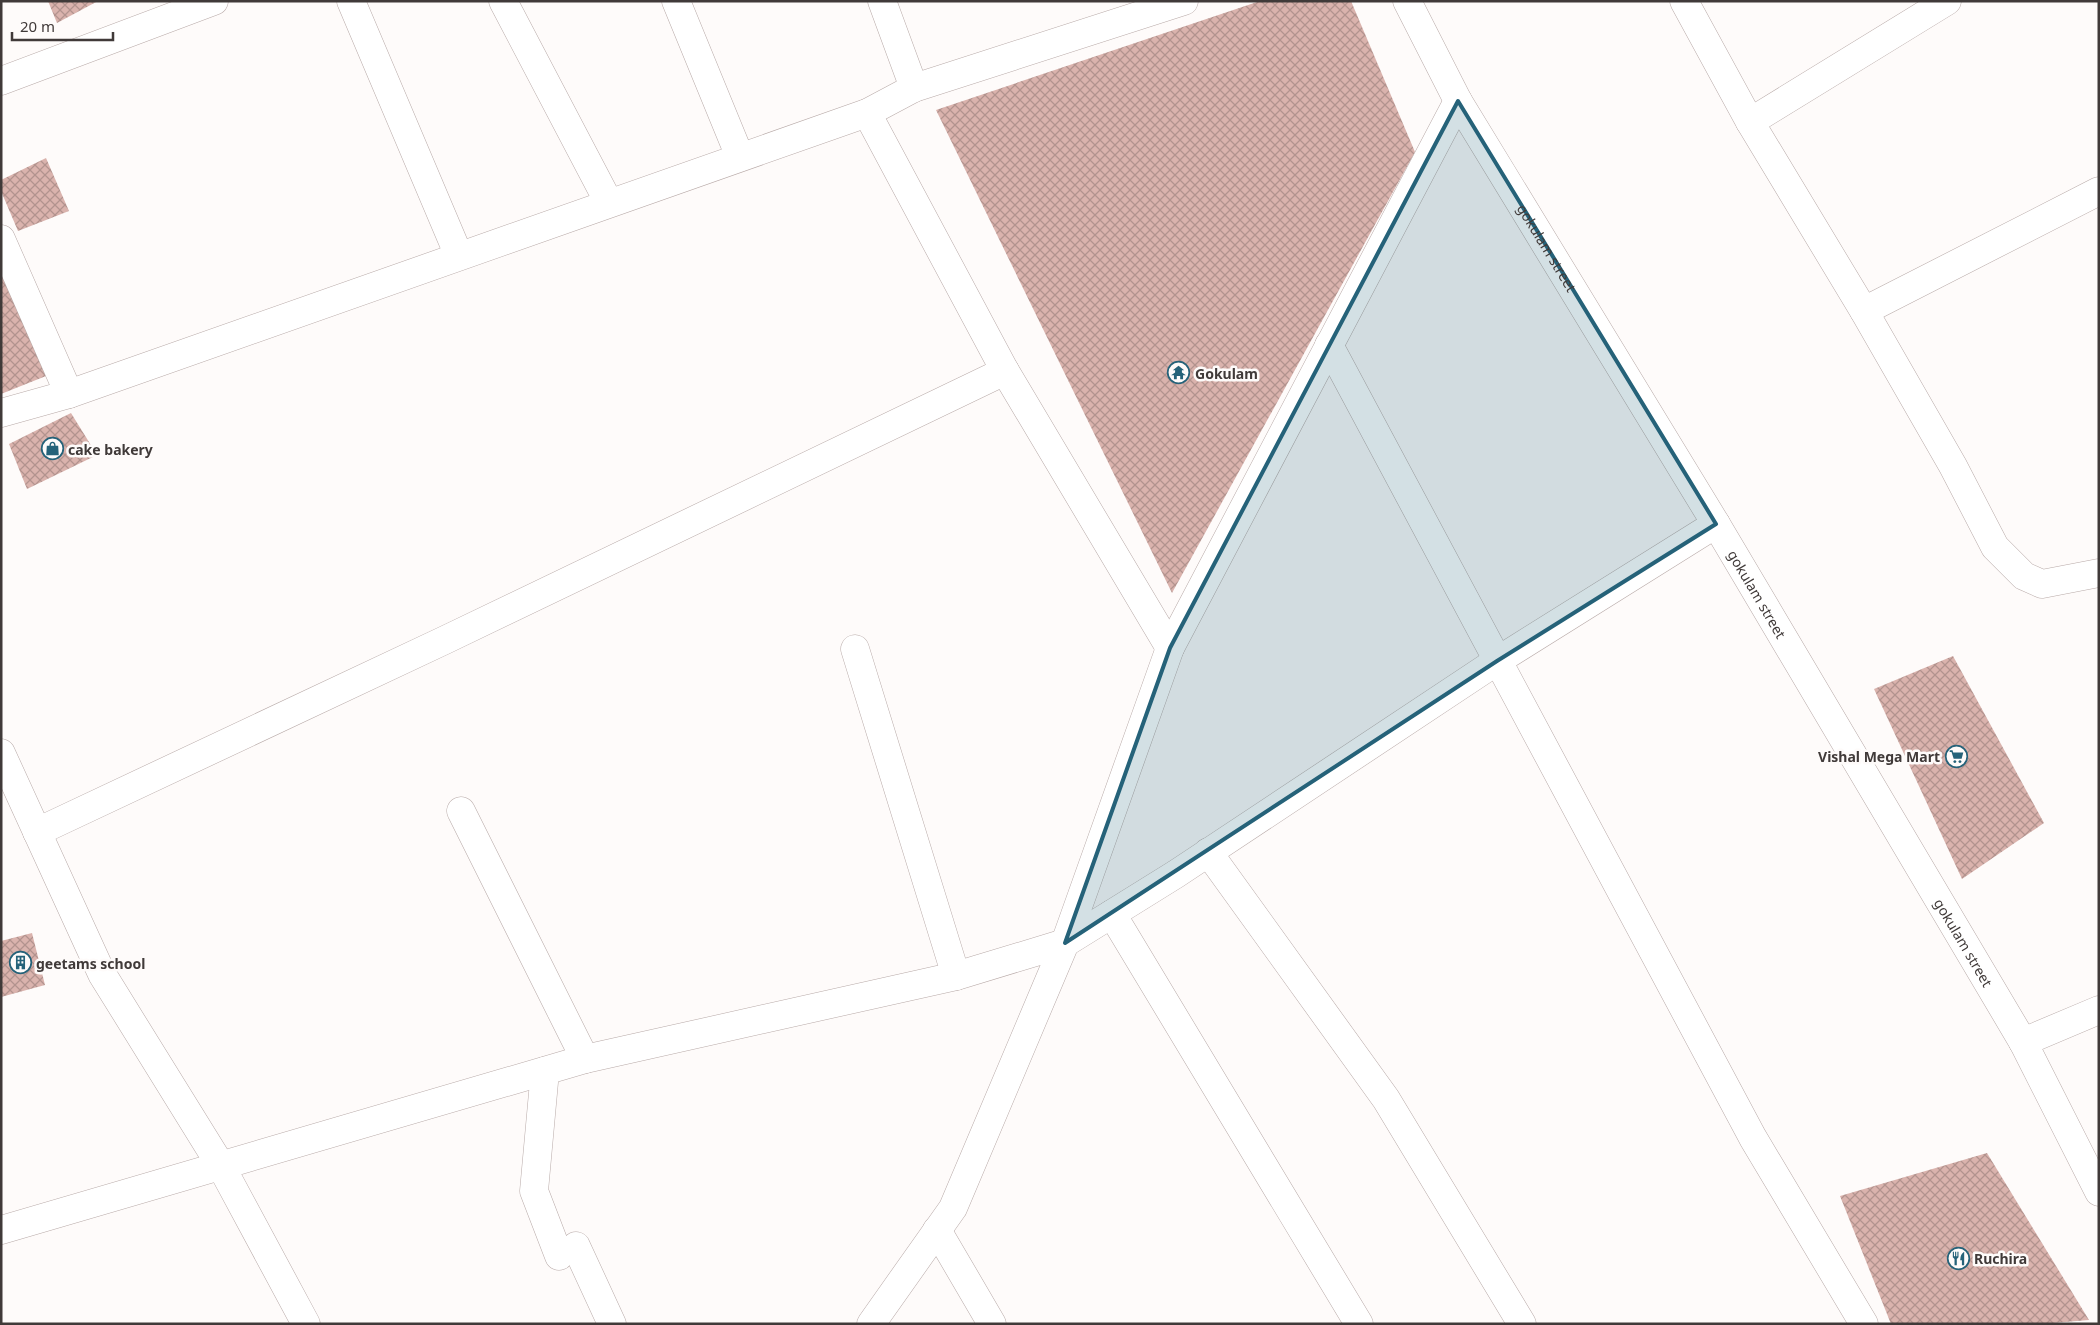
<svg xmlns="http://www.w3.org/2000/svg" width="2100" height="1325" font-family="'Noto Sans',sans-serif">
<defs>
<pattern id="building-cross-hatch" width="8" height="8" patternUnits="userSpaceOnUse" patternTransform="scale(1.25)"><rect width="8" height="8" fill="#dab3ad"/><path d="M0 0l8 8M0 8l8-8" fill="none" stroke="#b2938e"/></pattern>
</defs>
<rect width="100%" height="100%" fill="#fefbfa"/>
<g fill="url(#building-cross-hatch)">
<polygon points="48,1 98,1 57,23"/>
<polygon points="1260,1 1351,1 1415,152 1172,593 936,110"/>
<polygon points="46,158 69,211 18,231 1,191 1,180"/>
<polygon points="1,259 46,376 1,394"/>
<polygon points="71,413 97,455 27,489 9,444"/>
<polygon points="1953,656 2044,823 1962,879 1874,689"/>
<polygon points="32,933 45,985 1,997 1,941"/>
<polygon points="1987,1153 2089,1320 2041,1324 1891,1324 1840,1196"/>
</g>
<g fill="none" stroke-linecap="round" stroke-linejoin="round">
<defs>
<g id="street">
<polyline points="351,1 459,256"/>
<polyline points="503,1 609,203"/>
<polyline points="676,1 740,157"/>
<polyline points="882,1 914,88"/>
<path id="s1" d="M1407,1L1458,101L1716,524L2023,1042L2099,1192"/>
<polyline points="1684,1 1750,122 1864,311 1953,466 1995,547 2024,576 2042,584 2099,573"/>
<polyline points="1,81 214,1"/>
<polyline points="867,113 1005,371"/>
<polyline points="1750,122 1947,1"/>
<polyline points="1,239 69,394"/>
<polyline points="1864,311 2099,191"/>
<polyline points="1329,345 1753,1138 1864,1324"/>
<polyline points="855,649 956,976"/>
<polyline points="461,811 585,1059"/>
<polyline points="37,832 445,640 1005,371 1170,648"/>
<polyline points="1208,852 1386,1099 1522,1324"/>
<polyline points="1112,914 1359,1324"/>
<polyline points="2023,1042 2099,1010"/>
<polyline points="545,1071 534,1191 559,1256"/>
<polyline points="1,1230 585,1059 956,976 1065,943 1176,874 1497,661 1716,524"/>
<polyline points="937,1230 992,1324"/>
<polyline points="576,1246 612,1324"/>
<polyline points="871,1324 953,1208 1065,943 1170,648 1458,101"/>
</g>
<g id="secondary">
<polyline points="1,413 69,394 867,113 914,88 1184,1"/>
<polyline points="1,753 102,974 221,1166 306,1324"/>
</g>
</defs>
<use href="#street" stroke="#b8aaa8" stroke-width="29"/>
<use href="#secondary" stroke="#b8aaa8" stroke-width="29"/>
<use href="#street" stroke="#fff" stroke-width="28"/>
<use href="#secondary" stroke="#fff" stroke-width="28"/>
</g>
<path fill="#256279" fill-opacity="0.2" stroke="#256279" stroke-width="4" stroke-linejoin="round" d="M1458,101L1716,524L1497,661L1065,943L1170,648Z"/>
<defs>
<symbol id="temple-ring" viewBox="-11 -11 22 22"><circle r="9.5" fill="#fefbfa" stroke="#256279" stroke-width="1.5"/><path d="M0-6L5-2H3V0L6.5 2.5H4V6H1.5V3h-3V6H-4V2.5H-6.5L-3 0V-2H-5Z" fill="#256279"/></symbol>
<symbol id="shop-ring" viewBox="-11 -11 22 22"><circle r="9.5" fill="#fefbfa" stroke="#256279" stroke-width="1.5"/><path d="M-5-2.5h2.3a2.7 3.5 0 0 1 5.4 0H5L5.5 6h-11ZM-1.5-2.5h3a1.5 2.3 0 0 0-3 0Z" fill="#256279"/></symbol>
<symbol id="supermarket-ring" viewBox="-11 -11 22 22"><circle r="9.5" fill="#fefbfa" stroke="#256279" stroke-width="1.5"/><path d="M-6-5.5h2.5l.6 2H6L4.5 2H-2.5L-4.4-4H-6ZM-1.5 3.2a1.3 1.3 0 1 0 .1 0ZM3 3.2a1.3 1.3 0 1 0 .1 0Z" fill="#256279"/></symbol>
<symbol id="building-ring" viewBox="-11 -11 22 22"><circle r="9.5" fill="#fefbfa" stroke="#256279" stroke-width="1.5"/><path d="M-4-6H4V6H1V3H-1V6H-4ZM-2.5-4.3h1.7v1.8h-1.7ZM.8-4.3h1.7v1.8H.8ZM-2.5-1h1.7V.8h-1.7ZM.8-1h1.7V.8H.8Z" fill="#256279"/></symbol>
<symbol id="restaurant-ring" viewBox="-11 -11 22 22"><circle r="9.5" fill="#fefbfa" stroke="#256279" stroke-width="1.5"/><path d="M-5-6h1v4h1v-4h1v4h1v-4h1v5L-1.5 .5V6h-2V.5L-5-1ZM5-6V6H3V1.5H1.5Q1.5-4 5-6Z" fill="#256279"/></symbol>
</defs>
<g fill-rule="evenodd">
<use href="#temple-ring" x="1166" y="360" width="25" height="25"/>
<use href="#shop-ring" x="40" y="436" width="25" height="25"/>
<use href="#supermarket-ring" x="1944" y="744" width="25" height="25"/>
<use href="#building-ring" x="8" y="950" width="25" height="25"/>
<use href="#restaurant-ring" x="1946" y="1246" width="25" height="25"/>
</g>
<g text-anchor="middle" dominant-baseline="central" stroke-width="5" stroke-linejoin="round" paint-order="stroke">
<g font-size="14" fill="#403a39" stroke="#fefbfa">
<text stroke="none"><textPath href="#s1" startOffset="284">gokulam street</textPath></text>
<text stroke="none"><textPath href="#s1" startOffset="689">gokulam street</textPath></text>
<text stroke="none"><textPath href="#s1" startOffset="1094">gokulam street</textPath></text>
</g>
<g font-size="14" font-weight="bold" fill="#403a39" stroke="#fefbfa" text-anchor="start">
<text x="1195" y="373">Gokulam</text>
<text x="68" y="449">cake bakery</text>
<text x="1940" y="756" text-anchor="end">Vishal Mega Mart</text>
<text x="36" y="963">geetams school</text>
<text x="1974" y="1258">Ruchira</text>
</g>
</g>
<rect width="2100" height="1325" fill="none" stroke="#403a39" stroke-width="5"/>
<path d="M12 32v8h101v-8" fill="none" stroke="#403a39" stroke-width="2.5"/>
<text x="20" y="32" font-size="15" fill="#403a39" stroke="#fefbfa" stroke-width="4" paint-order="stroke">20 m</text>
</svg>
